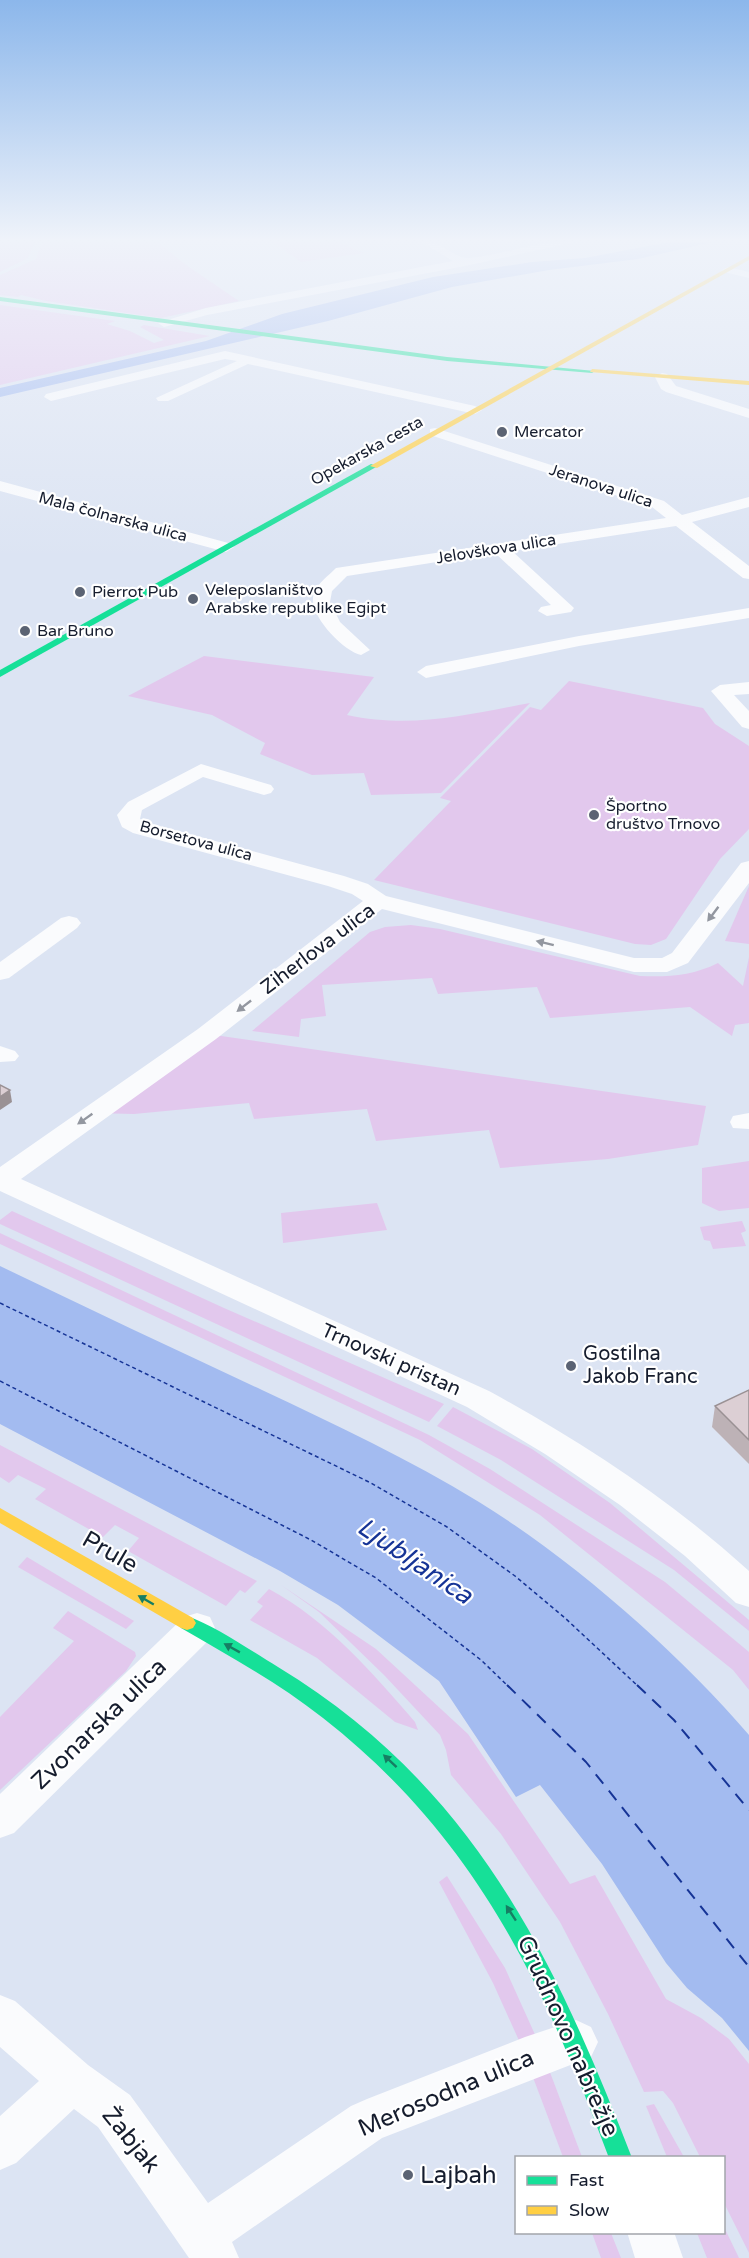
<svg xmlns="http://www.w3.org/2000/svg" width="749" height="2258" font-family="'Varela Round',sans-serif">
<rect width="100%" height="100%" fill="#dce4f3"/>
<g fill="#e2c8ed">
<polygon points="0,242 35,242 28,258 0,272"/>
<polygon points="42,242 158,242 186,265 239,301 161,318 46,301 21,295 18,297 0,295 0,275 36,259"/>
<polygon points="273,242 339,242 364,253 301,262"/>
<polygon points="0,305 115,321 107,324 130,331 154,343 164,340 140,327 144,325 210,336 0,385"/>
<path d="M204,656L374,677L347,715C412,729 466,715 530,703L441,793L371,795L364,773L312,775L260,754L265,743L212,715L128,696Z"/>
<polygon points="569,681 703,708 715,724 749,746 749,829 720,859 666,939 651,945 635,944 374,880 451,801 440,798 530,707 541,710"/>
<polygon points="749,886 749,944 725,941"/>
<path d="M411,925L440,929L640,976C668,977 692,976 718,963L743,986L749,957V1023L735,1025L732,1036L690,1007L550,1018L537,987L438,994L432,978L322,985L326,1016L301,1019L299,1037L252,1031L370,932L385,927Z"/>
<polygon points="207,1034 706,1106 698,1145 608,1159 500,1168 489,1130 376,1141 367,1109 254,1119 249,1103 134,1114 93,1113"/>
<polygon points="749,1161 749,1208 719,1211 702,1203 702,1168"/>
<polygon points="377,1203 387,1230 283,1243 281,1213"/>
<polygon points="12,1211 224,1308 444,1404 429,1422 0,1224 0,1220"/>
<polygon points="742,1221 746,1231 741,1233 746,1246 713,1249 710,1241 704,1240 700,1227"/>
<polygon points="0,1233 429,1435 490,1469 665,1582 749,1652 749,1690 733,1670 540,1515 420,1440 0,1244"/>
<polygon points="453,1407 532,1449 610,1503 749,1620 749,1631 674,1570 501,1460 437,1426"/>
<polygon points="0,1445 257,1581 245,1593 240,1590 226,1606 128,1551 139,1538 115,1525 103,1537 35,1499 46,1489 18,1475 9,1483 0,1477"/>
<polygon points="27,1557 134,1621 126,1629 18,1567"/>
<polygon points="281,1585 376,1649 468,1734 570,1884 595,1875 666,1999 701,2018 729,2039 749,2064 749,2253 724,2203 724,2158 700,2157 673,2103 663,2091 644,2092 608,2014 560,1922 501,1834 451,1775 446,1750 440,1735 384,1675 319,1612"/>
<path d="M269,1589C328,1621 372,1672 415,1722L418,1730L395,1722L317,1658L250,1620L263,1606L257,1602Z"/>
<polygon points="68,1611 135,1652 136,1656 126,1671 0,1790 0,1717 74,1641 53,1628"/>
<polygon points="447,1876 505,1968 537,2039 521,2045 493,1983 439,1882"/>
<polygon points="548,2067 582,2157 563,2157 531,2072"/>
<polygon points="654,2104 684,2157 667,2157 646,2106"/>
<polygon points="724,2227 739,2258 707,2258 697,2233 724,2232"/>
<polygon points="592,2233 611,2233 621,2258 601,2258"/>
</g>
<g fill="#a3bbf0">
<polygon points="669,242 713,242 638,259 549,270 452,287 328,321 0,397 0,388 206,341 282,314 433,277 532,262 585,258"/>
<path d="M0,1266C87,1308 174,1349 262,1390C336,1425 409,1459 479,1502C572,1559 678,1652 749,1735V2051L722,2018L687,1988L666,1963L602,1864L540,1785L516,1797L439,1681L338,1605L280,1571L0,1424Z"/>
</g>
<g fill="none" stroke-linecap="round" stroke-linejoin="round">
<g stroke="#163496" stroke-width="1.5" stroke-dasharray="4 3" stroke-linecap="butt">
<polyline points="0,1303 371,1483 447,1527 515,1576 565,1618 639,1687"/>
<polyline points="0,1381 311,1540 376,1578 481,1660 509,1687"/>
</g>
<g stroke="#163496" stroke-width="2" stroke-dasharray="12 9" stroke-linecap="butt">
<polyline points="507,1685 586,1762 749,1967"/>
<polyline points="637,1685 674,1720 749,1810"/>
</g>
<g fill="#fafbfd" fill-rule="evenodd">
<path d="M422,242C441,240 454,259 469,258C504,255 540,239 575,242L465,266L207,315L164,327L158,323L206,308L453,261Z"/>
<polygon points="728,267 749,272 749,278 724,272 722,270"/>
<polygon points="225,351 475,406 482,410 475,414 248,364 168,401 158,401 156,398 237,361 225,359 51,401 44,397 46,394"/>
<polygon points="662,373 667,374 676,386 749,409 749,418 666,392 661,389 655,377"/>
<path d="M435,428L664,501L682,515L749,497V507L692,522L749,566V579L743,578L676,526L512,551L574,608L571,612L547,616L538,611L541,607L551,605L495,553L347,576L332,591L330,602L340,622L370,650L361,655C343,651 306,613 314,593C318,583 328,576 336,568L666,518L652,507L430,435V429Z"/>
<polygon points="0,481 232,544 234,547 226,552 0,491"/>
<polygon points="749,608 749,618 579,646 426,678 417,672 426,666 579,636"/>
<polygon points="749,682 749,694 734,695 749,711 749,729 742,727 711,691 720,685"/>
<path d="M201,764L271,785L274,789L271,793L264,795L203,777L142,810L140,819L149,823L344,876L368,884L386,896L634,958H662L672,953L741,863L749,861V883L688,963L667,972H634L382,909L216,1039L21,1179L489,1391C582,1442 671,1500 749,1571V1607L736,1603L685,1556L620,1505L545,1454L467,1407L0,1191V1167L198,1029L363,901L352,894L328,886L133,833L122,827L117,815L128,802Z"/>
<polygon points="69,916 77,918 81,923 77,928 9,978 0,980 0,962 61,918"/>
<polygon points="0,1046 15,1051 19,1056 15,1061 0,1062"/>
<polygon points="749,1113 749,1129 733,1128 730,1122 733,1116"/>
<polygon points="197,1613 210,1617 215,1628 210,1639 14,1833 0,1838 0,1794 184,1617"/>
<polygon points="0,1995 15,2001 88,2065 130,2095 208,2203 351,2106 367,2099 525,2037 576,2020 591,2027 598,2042 591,2057 382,2138 232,2242 239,2258 189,2258 98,2127 74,2109 16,2163 0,2170 0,2116 39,2081 0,2047"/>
<polygon points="627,2232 674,2232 683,2258 635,2258"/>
</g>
<g fill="#16e098" fill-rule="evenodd">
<polygon points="0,297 447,357 595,371 592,373 447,361 0,301"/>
<polygon points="371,464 378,466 0,677 0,670"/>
<path d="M187,1616C214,1625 253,1652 278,1667C472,1785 553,1954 632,2158H609C543,1982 475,1837 323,1718C279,1683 229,1656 181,1628L178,1623L181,1618Z"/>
</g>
<g fill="#ffcf43" fill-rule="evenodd">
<polygon points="749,256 749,260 377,468 370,466"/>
<polygon points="592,369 749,381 749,385 590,372"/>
<polygon points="0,1508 193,1618 196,1623 193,1628 187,1630 181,1628 0,1523"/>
</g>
</g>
<polygon fill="#bdb2b6" points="749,1390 749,1464 712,1427 715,1406"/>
<polygon fill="#9a9194" points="10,1090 12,1102 0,1110 0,1097"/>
<g fill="#dccfd4" stroke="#9a9194" stroke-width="1.5">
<polygon points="0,1085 10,1090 0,1097"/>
<polygon points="749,1390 749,1440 715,1406"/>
</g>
<defs><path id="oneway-solid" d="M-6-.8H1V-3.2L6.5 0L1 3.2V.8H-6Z" transform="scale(1.5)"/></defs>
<g fill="#9397a0">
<use href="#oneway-solid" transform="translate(713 914) rotate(127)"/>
<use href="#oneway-solid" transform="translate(545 943) rotate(-166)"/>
<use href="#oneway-solid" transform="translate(244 1006) rotate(142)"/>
<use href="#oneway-solid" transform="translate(85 1119) rotate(145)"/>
</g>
<g fill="#167e63">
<use href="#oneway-solid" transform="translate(146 1600) rotate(-150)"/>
<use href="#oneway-solid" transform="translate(232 1648) rotate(-151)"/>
<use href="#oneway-solid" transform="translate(390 1761) rotate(-137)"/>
<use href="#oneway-solid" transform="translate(511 1913) rotate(-123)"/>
</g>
<linearGradient id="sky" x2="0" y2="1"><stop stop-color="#8cb7eb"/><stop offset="0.43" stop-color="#eff3fa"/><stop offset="1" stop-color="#eff3fa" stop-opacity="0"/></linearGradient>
<rect width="749" height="558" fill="url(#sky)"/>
<g fill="#5b6373" stroke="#fff" stroke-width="2">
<circle cx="502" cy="432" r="6"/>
<circle cx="80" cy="592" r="6"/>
<circle cx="193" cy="599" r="6"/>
<circle cx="25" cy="631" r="6"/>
<circle cx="594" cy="815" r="6"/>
<circle cx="571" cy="1366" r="6"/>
<circle cx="408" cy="2175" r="6"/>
</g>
<g text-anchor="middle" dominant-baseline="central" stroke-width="4.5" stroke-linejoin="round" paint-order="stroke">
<g font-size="16" fill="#161d2e" stroke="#fff" text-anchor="start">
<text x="514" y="432">Mercator</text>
<text x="205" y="590">Veleposlaništvo<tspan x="205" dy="18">Arabske republike Egipt</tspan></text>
<text x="92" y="592">Pierrot Pub</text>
<text x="37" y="631">Bar Bruno</text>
<text x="606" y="806">Športno<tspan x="606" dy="18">društvo Trnovo</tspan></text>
</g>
<g font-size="16" fill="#161d2e" stroke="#fff">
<text transform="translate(367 451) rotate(-29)">Opekarska cesta</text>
<text transform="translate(601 486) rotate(18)">Jeranova ulica</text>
<text transform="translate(113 517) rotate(15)">Mala čolnarska ulica</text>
<text transform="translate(496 549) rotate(-9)">Jelovškova ulica</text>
<text transform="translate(196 841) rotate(15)">Borsetova ulica</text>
</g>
<g font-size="20" fill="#161d2e" stroke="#fff">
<text transform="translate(318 949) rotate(-37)">Ziherlova ulica</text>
<text transform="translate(391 1360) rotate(24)">Trnovski pristan</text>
</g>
<g font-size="20" fill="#161d2e" stroke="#fff" text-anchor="start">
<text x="583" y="1354">Gostilna<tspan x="583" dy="23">Jakob Franc</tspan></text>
</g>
<g font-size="24" fill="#161d2e" stroke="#fff">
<text transform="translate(110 1552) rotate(30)">Prule</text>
<text transform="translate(99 1724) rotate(-44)">Zvonarska ulica</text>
<text transform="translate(568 2036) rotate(66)">Grudnovo nabrežje</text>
<text transform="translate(446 2093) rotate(-23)">Merosodna ulica</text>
<text transform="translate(131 2140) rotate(51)">Žabjak</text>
</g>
<g font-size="24" fill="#161d2e" stroke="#fff" text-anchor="start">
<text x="420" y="2175">Lajbah</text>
</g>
<g font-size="26" font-style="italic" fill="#163496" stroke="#fff">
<text transform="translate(415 1561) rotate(34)">Ljubljanica</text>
</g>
</g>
<rect x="515" y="2156" width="210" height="78" fill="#ffffff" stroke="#a2a5ab" stroke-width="1.5"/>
<rect x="527" y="2176" width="30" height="9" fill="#16e098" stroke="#a2a5ab" stroke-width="1.5"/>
<text x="569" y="2186" font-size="18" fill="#161d2e">Fast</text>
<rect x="527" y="2206" width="30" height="9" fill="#ffcf43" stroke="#a2a5ab" stroke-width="1.5"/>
<text x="569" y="2216" font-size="18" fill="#161d2e">Slow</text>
</svg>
